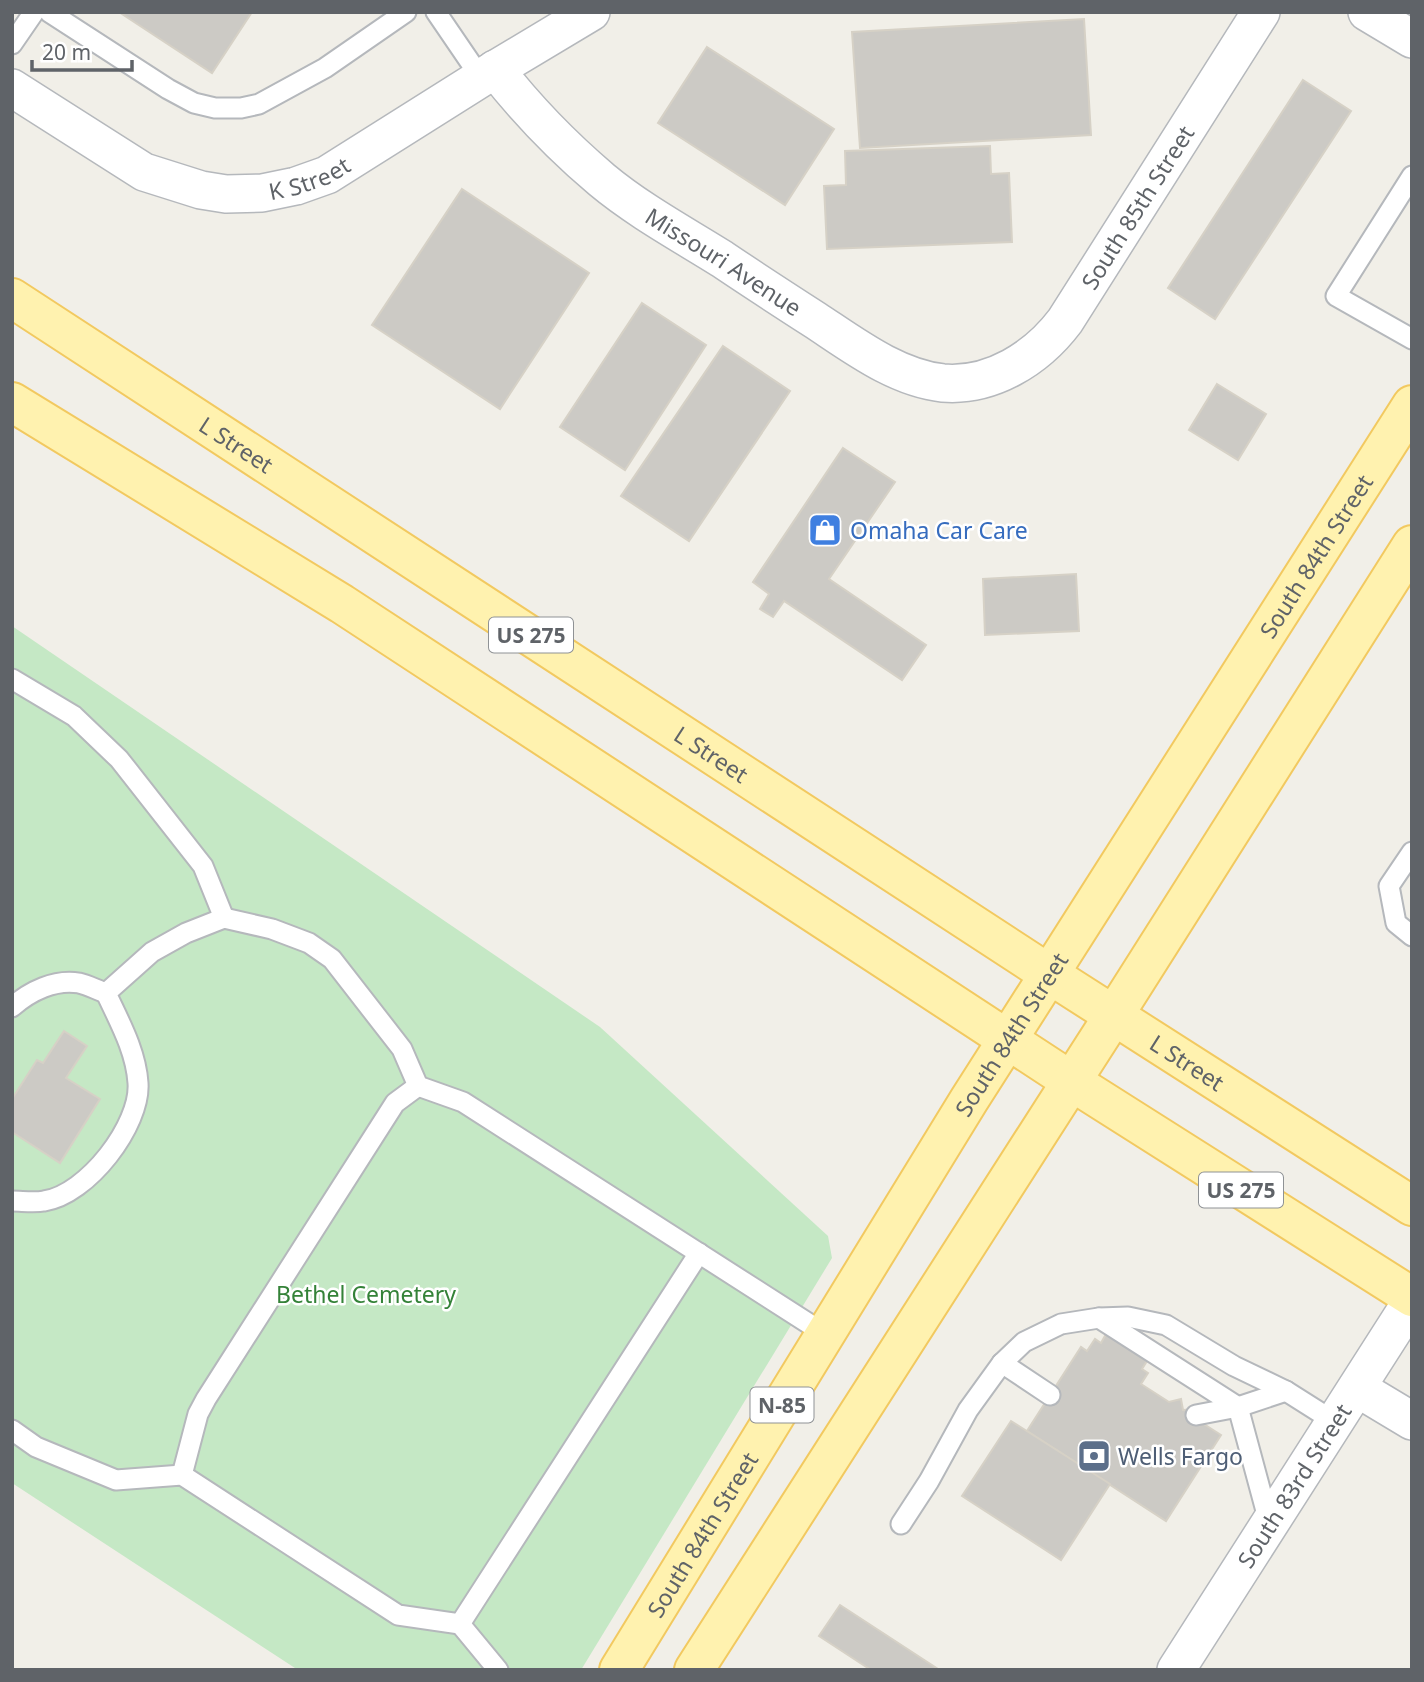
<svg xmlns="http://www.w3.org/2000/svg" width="1424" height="1682" font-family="'Noto Sans',sans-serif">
<rect width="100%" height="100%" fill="#f1efe8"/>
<polygon fill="#c5e8c5" points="12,626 600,1027 828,1236 832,1258 581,1670 298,1670 12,1483"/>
<g fill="#cccac5" stroke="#d6d1c6" stroke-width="2">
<polygon points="119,12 252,12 212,73"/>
<polygon points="1084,19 1091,135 860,148 852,32"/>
<polygon points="707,47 834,129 785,205 658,123"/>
<polygon points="1303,80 1351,111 1215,319 1168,288"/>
<polygon points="990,146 991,174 1009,173 1012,242 827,249 824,186 846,185 845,151"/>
<polygon points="462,189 589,273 500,409 372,325"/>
<polygon points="642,303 706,345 625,470 560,427"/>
<polygon points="723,346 790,391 689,541 621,496"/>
<polygon points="1217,384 1266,414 1238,460 1189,430"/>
<polygon points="843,448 895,482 829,579 926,645 902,680 784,601 773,617 760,609 769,594 753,582"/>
<polygon points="1076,574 1079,631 985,635 983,579"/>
<polygon points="64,1031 87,1046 66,1078 100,1099 60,1163 12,1132 12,1099 37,1060 43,1063"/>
<polygon points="1106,1334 1147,1361 1142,1369 1148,1373 1141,1384 1169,1402 1181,1399 1183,1410 1195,1409 1196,1419 1221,1435 1166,1521 1027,1431 1081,1347 1087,1351 1095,1339 1101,1343"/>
<polygon points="1011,1421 1110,1484 1061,1560 962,1496"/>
<polygon points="840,1605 938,1669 938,1670 871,1670 819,1636"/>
</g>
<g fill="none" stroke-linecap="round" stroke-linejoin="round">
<defs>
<g id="lane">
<polyline points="49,12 168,89 194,103 215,108 241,108 259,104 325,68 406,12"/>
<polyline points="436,12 481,78"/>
<polyline points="12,44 34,12"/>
<polyline points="1412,176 1336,296 1412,339"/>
<polyline points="12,679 74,716 119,759 203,866 224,918"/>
<polyline points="1412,852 1389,886 1396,923 1412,936"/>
<path d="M12,1007C30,991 55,979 79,983C88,985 97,990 106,993"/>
<path d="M12,1201C22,1201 34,1203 44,1201C87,1195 141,1125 138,1083C136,1051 119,1021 106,993L152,952L186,933L224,918L272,929L309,943L332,959L402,1049L418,1086L463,1102L825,1334"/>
<polyline points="1099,1318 1238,1407 1269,1522"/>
<polyline points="1002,1363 1050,1395"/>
<polyline points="1196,1415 1238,1407 1286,1391"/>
<polyline points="12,1430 36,1447 116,1480 182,1475 398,1615 460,1624 699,1253"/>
<polyline points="182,1475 198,1414 206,1399 395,1103 418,1086"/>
<polyline points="901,1524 929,1481 968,1410 1002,1363 1024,1342 1061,1324 1099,1318 1128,1317 1166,1325 1234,1366 1286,1391 1335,1422"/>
<polyline points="460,1624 498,1670"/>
</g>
<g id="street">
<polyline points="1367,12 1412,39"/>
<path id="s1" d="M495,69C527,110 563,147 602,180C638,210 682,234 722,259C753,280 784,300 815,320C853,345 896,378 943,383C992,387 1037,358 1065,321L1261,12"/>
<path id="s2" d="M12,88L144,172L201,190L226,194L262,193L296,186L327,175L481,78L591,12"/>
<polyline points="1357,1388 1412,1421"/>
<path id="s3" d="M1176,1670L1412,1301"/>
</g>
<g id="primary">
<path id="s4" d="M12,298L1049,974L1412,1206"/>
<polyline points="12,402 342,604 1071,1081 1412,1297"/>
<path id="s5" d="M619,1670L969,1100L1412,405"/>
<polyline points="694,1670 1114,1015 1412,545"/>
</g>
</defs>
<use href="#lane" stroke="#b5b8bc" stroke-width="23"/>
<use href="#street" stroke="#b5b8bc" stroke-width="40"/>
<use href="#primary" stroke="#f2c960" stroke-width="42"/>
<use href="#lane" stroke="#fff" stroke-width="19"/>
<use href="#street" stroke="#fff" stroke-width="37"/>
<use href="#primary" stroke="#fff2af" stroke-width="38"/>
</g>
<defs>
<symbol id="shop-square" viewBox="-11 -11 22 22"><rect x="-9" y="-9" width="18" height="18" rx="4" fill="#3f7fe0" stroke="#fff"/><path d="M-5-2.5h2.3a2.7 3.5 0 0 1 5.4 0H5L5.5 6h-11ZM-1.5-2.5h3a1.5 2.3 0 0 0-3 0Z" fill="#fff"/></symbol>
<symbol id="bank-square" viewBox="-11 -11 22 22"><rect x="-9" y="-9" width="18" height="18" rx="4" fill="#5c6f8a" stroke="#fff"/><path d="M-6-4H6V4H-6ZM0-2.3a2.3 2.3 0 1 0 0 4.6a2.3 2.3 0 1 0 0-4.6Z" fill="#fff"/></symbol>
</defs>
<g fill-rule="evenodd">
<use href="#shop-square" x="806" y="511" width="38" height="38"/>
<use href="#bank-square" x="1075" y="1437" width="38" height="38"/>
</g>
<g text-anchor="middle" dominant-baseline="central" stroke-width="5" stroke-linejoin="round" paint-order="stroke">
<g fill="#fff" stroke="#8f9295" stroke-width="2">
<rect x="489" y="617.5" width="84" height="35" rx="5"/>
<rect x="1199" y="1172.5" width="84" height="35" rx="5"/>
<rect x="750.5" y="1387.5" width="63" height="35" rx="5"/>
</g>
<g font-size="21" font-weight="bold" fill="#5f6368">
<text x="531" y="635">US 275</text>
<text x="1241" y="1190">US 275</text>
<text x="782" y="1405">N-85</text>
</g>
<g font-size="23" fill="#5f6368" stroke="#fff">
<text stroke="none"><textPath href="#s2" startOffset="327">K Street</textPath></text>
<text stroke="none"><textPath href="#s1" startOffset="831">South 85th Street</textPath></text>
<text stroke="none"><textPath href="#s1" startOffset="301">Missouri Avenue</textPath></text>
<text stroke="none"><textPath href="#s4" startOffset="268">L Street</textPath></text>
<text stroke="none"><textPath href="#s5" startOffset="1314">South 84th Street</textPath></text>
<text stroke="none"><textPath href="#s4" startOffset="835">L Street</textPath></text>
<text stroke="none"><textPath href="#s5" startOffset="747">South 84th Street</textPath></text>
<text stroke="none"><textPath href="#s4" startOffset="1402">L Street</textPath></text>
<text stroke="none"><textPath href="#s3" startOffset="219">South 83rd Street</textPath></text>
<text stroke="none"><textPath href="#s5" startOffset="159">South 84th Street</textPath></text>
</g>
<g font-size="23" fill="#366cbe" stroke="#fff" text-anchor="start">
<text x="850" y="530">Omaha Car Care</text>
</g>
<g font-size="23" fill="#348238" stroke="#fff">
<text x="366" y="1294">Bethel Cemetery</text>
</g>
<g font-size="23" fill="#4e5e75" stroke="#fff" text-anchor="start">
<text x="1118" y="1456">Wells Fargo</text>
</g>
</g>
<rect width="1424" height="1682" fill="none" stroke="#5f6368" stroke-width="28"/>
<path d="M32 60v10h100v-10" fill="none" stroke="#5f6368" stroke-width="3.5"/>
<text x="42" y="60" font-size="21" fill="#5f6368" stroke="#ffffff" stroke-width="5" paint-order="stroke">20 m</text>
</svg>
